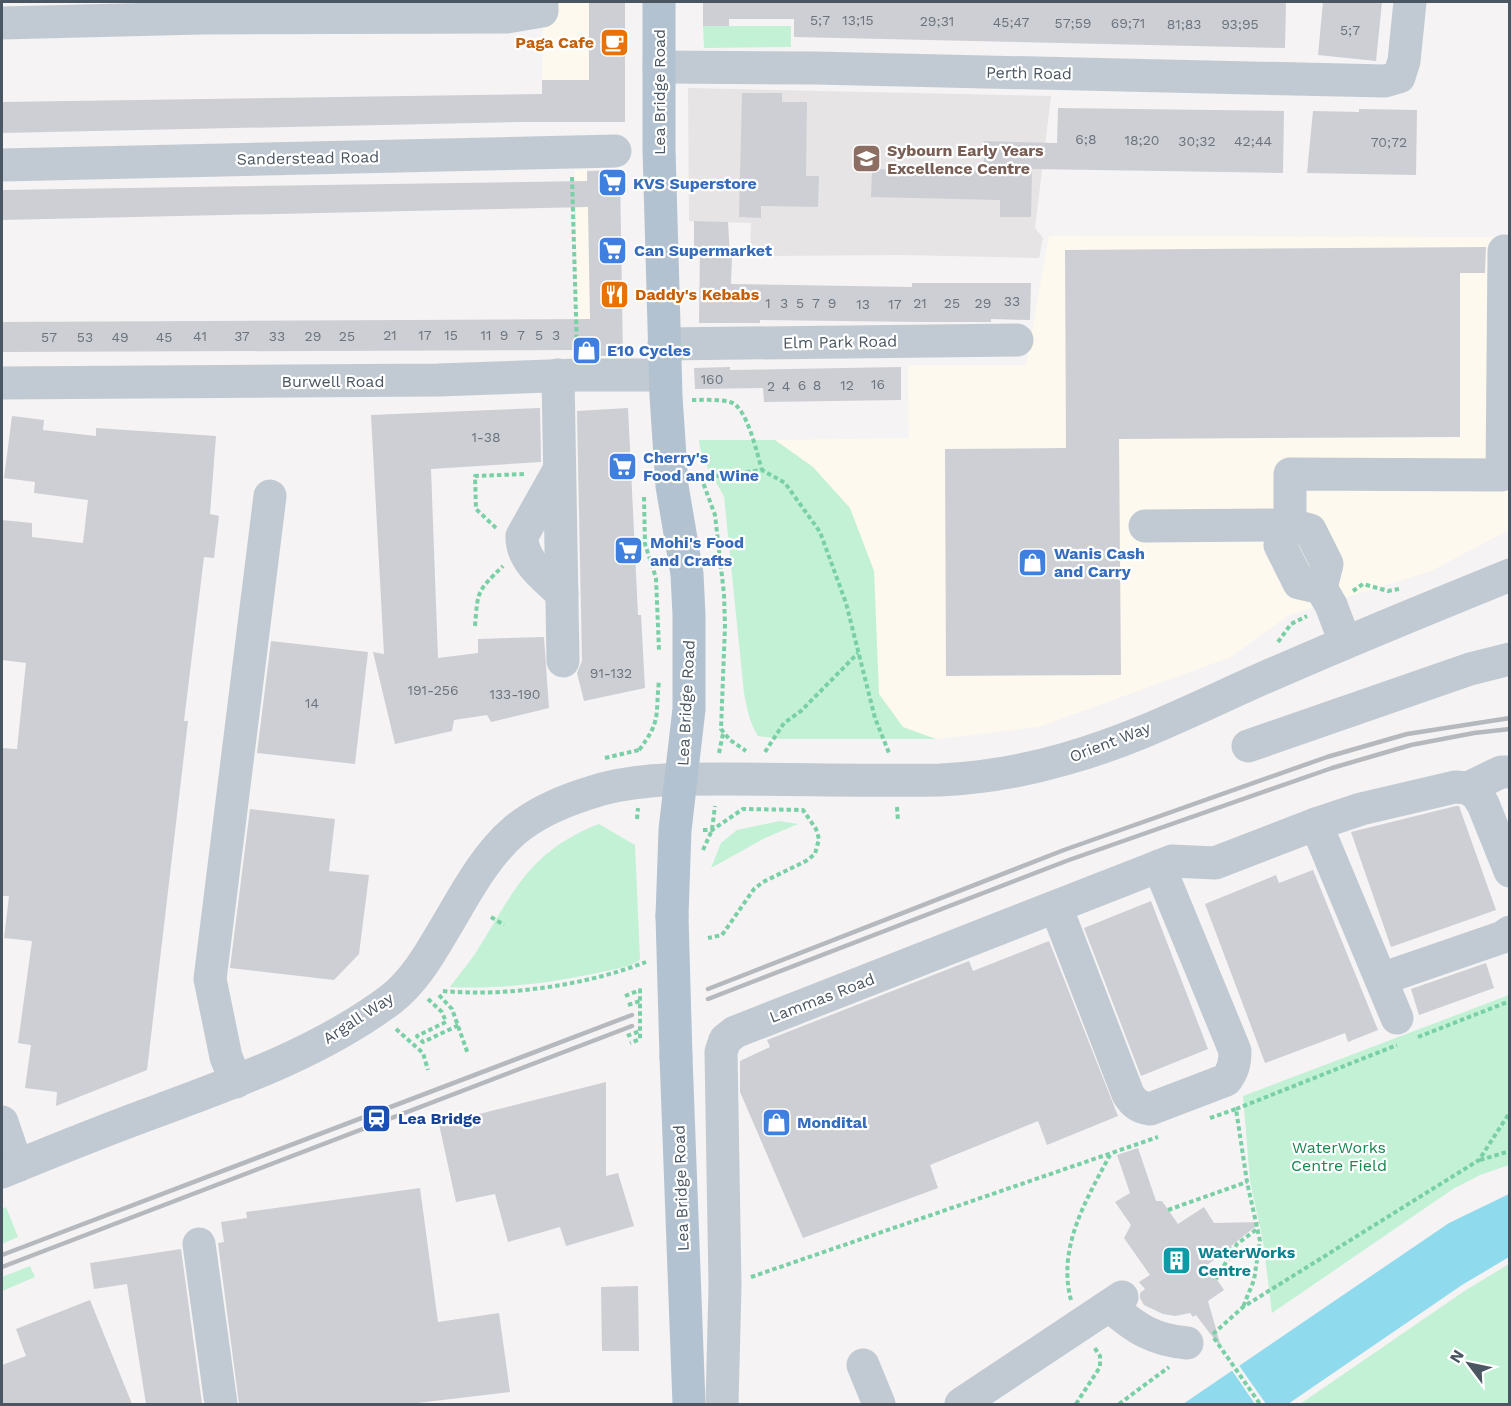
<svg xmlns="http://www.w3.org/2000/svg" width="1511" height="1406" font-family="'Work Sans',sans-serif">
<rect width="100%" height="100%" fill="#f5f3f3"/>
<g fill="#fdf9ef">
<polygon points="543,2 625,2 625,81 542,80"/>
<polygon points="575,170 620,170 623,358 578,359"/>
<polygon points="1049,236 1509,237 1509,530 1431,571 1289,615 1231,657 1039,727 936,739 903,727 879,694 874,571 813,467 775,440 909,438 908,365 1026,365"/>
</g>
<polygon fill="#e6e4e5" points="688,88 1051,96 1035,228 1043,238 1039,258 903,255 750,256 751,223 689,221"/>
<g fill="#c3f1d5">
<polygon points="703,26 791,26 791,47 704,48"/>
<path d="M699,440H775L813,467L850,508L874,571L879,694L903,727L936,739H781L758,736C749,722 747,708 744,693L724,496C715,480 700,459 699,440Z"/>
<polygon points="780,821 798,824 765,838 711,868 721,843 737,830"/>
<path d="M599,824L635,845L640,960L629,966C569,980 512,990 450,987C458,976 467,965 475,954C513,894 527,852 599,824Z"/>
<polygon points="1509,995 1509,1165 1480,1175 1453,1189 1272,1313 1263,1241 1250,1181 1243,1096"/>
<polygon points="6,1207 18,1237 2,1244 2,1209"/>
<polygon points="1509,1264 1509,1404 1300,1404 1466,1290"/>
<polygon points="30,1266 35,1277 2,1291 2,1277"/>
</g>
<polygon fill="#90daee" points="1509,1194 1509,1257 1462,1285 1288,1404 1183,1404 1449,1223"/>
<polygon fill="#f5f3f3" points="1238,1364 1266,1404 1255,1404 1231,1369"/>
<g fill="#cdcfd5">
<polygon points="589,2 625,2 625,122 518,122 2,133 2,102 542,94 542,80 589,80"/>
<polygon points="703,2 1286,2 1285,48 794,37 794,19 729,19 729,26 703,26"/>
<polygon points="1323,2 1382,2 1376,61 1318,55"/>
<polygon points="742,93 782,93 782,102 807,102 806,176 819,176 818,207 761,206 761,218 739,217"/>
<polygon points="1058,108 1284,111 1283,173 1032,169 1031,217 1000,217 1000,200 871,197 872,169 984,171 984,141 1057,143"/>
<polygon points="1359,109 1417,110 1416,175 1307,173 1313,111 1359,112"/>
<polygon points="620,170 623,356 578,356 578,350 2,352 2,322 590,319 588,207 2,220 2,190 587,181 587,171"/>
<polygon points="694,221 728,222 730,257 732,257 731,284 912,287 912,283 1031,283 1030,320 991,319 991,322 920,322 760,320 760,323 699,323 700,250 694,250"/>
<polygon points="1486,247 1485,273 1460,273 1460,437 1119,439 1121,675 946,676 945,449 1066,448 1065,250"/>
<polygon points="730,367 730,370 901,367 901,400 764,402 763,388 695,389 694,368"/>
<polygon points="540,408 541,462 431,469 438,658 478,653 478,639 544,637 549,708 491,722 487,715 454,720 452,731 395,744 373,652 384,654 371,415"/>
<polygon points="628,408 638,615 641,615 645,688 584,701 577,673 582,661 577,411"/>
<polygon points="12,416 44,420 43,430 96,436 96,428 216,436 210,514 219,516 214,558 204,557 184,721 188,721 147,1070 56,1106 57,1092 25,1088 31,1045 18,1043 32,941 4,938 9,896 2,896 2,748 17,749 26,663 2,660 2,520 32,523 32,537 83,543 88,500 34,493 35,482 4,478"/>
<polygon points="271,641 368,652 355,764 257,753"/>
<polygon points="1456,806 1459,806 1496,910 1391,947 1351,832"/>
<polygon points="250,809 335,819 329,871 369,875 359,954 334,980 230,968"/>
<polygon points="1313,870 1378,1030 1348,1042 1345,1033 1265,1063 1205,904 1276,875 1279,883"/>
<polygon points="1151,901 1208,1049 1141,1076 1084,928"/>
<polygon points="1049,941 1118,1116 1047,1145 1038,1121 930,1165 938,1188 803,1238 740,1092 740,1061 770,1047 767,1040 969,961 973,971"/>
<polygon points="1486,963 1494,988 1419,1015 1411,989"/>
<polygon points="606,1082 606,1176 618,1173 634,1226 566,1246 560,1227 508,1242 495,1194 456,1202 439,1124"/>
<polygon points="1138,1148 1156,1201 1162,1201 1178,1224 1204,1207 1214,1223 1261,1222 1231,1246 1232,1248 1207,1265 1224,1290 1208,1301 1220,1343 1218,1344 1196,1315 1193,1317 1190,1313 1175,1316 1163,1314 1144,1305 1140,1298 1140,1293 1145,1289 1139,1282 1150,1275 1124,1238 1131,1225 1115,1202 1130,1193 1117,1155"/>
<polygon points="420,1188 438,1322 499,1313 510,1392 409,1404 239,1404 218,1243 224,1242 221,1222 247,1218 246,1212"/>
<polygon points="181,1249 202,1404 146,1404 127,1284 94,1289 90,1263"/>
<polygon points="638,1286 639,1351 602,1351 601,1287"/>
<polygon points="90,1300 132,1404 2,1404 2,1365 26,1356 16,1329"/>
</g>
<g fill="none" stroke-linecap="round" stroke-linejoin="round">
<g stroke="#7ad0a6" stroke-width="4" stroke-dasharray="4.5 3" stroke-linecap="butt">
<polyline points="572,177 577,350"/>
<path d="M692,400C704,400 719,399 730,402C747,406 757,454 762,470"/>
<polyline points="701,477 715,515 724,594 725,626 721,729 730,740 746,751"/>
<polyline points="701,478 762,470 785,483 820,532 846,603 875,718 889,753"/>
<polyline points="644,497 645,544 656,578 659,650"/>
<polyline points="496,528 476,509 475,476 525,474"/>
<polyline points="1353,591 1363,584 1388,591 1399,589"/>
<path d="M475,626C478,589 477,592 503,566"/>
<polyline points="1278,642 1291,624 1307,616"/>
<path d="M639,750C662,720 655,715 659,681"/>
<polyline points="765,752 784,723 801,711 858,653"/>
<polyline points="719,753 723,734"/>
<polyline points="605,758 639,750"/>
<polyline points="897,807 898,821"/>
<polyline points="637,819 638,808"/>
<polyline points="703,830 712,830 743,809 803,810 816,829 819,839 815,854 806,861 763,882 754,889 722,935 708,938"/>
<polyline points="703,850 712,830 715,806"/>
<polyline points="491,917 504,925"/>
<path d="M443,991C506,997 587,985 646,962"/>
<polyline points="439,995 452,1009 468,1054"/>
<polyline points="625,996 640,990 640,1039 630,1043"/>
<polyline points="428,999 442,1012 446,1022 417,1036 423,1042 459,1025"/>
<polyline points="628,1005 640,1001"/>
<polyline points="396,1029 423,1053 428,1070"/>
<polyline points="627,1036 640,1031"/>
<polyline points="1418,1037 1510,1001"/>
<polyline points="1236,1109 1397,1045"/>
<polyline points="1210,1118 1236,1109 1247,1182 1260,1241 1254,1280 1243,1307"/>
<polyline points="1480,1160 1510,1151"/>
<polyline points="1168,1210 1247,1182"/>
<polyline points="751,1277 1158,1137"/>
<polyline points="1216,1279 1237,1244 1257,1229"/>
<path d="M1071,1300C1057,1248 1086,1200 1110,1155"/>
<polyline points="1213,1334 1243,1307 1479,1160 1510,1112"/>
<polyline points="1214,1338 1260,1404"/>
<polyline points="1076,1404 1100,1367 1100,1356 1094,1347"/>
<polyline points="1119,1404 1169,1367"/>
</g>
<g stroke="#c1cad2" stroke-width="33">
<polyline points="2,23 202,18 507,17 542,11 542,2"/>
<polyline points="659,67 815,68 1385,81 1399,77 1404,61 1410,2"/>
<polyline points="2,165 615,151"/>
<polyline points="664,344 1017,340"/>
<polyline points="558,375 563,661"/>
<polyline points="2,383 438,380 577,375 665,375"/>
<path d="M559,470L522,536C521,561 546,578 562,594"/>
<polyline points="1145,526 1290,525 1310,530 1327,564 1321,588"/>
<polyline points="1345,642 1331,605 1321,588 1299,583 1280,545 1290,525 1290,474 1502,475 1504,251"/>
<polyline points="1248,746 1470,669 1510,659"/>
<polyline points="1468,788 1501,772 1510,772"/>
<path d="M1056,907L1128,1094C1134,1104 1139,1107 1150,1109L1226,1080C1233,1071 1235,1063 1235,1051L1159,866"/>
<polyline points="1381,979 1503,937 1510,932"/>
<polyline points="1397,1018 1316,824 1361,809 1455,787 1468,788 1477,795 1483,804 1510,871"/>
<polyline points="236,1082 226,1057 210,979 270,496"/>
<polyline points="2,1122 17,1166"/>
<path d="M2,1172C53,1151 105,1130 157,1111C238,1081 320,1052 390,1000C416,980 432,950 448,923C467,891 486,855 514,831C534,814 561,802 586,794C630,778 683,779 730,779C800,779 870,781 940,780C983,778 1024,771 1065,759C1138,739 1206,703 1275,673C1353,639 1431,607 1510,575"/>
<polyline points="199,1244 221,1404"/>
<path d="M1110,1306C1135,1328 1153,1340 1187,1343"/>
<polyline points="863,1365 879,1404"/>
<polyline points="722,1404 725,1286 721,1052 725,1040 735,1032 1172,861 1215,863 1316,824"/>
<polyline points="961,1404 1122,1297"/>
</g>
<g stroke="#b3c2d1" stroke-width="33">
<polyline points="659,2 659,149 666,396 672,486 687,574 689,615 689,709 675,830 672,916"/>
<polyline points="676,1057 689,1404"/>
</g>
<g stroke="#b5b8bd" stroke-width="4.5">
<polyline points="708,989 1064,850 1327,757 1407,734 1510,718"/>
<polyline points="708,999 1069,860 1332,768 1411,745 1474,733 1510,729"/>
<polyline points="2,1255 632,1015"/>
<polyline points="2,1267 632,1026"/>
</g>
<polyline stroke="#b3c2d1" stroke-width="33" points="672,916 676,1057"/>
</g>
<defs>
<symbol id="cafe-square" viewBox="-11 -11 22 22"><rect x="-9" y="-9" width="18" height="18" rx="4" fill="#e8710a" stroke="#fff"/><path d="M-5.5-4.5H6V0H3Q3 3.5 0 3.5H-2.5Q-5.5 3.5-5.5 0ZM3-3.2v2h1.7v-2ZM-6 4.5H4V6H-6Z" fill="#fff"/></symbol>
<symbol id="school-square" viewBox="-11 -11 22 22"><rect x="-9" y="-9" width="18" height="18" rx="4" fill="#8d6e63" stroke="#fff"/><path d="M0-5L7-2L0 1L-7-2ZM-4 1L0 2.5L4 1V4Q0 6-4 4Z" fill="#fff"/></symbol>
<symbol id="supermarket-square" viewBox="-11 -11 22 22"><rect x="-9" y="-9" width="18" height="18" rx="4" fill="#3f7fe0" stroke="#fff"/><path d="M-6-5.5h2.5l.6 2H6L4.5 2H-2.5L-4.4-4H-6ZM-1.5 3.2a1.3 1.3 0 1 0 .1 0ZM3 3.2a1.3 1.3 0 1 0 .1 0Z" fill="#fff"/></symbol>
<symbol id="restaurant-square" viewBox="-11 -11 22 22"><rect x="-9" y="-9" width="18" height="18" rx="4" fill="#e8710a" stroke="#fff"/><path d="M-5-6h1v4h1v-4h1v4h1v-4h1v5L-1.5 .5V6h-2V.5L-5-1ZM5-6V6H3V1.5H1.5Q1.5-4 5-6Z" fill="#fff"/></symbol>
<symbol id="shop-square" viewBox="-11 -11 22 22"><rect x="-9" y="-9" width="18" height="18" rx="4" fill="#3f7fe0" stroke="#fff"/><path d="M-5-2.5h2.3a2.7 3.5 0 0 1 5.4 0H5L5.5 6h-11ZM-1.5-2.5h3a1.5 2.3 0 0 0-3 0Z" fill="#fff"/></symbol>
<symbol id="station-square" viewBox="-11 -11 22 22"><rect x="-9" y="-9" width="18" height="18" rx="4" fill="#1a4fb4" stroke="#fff"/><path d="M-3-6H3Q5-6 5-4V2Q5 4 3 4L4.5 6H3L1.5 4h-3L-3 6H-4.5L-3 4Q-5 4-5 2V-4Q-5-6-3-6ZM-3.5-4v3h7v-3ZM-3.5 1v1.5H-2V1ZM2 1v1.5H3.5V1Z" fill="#fff"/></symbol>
<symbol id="building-square" viewBox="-11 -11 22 22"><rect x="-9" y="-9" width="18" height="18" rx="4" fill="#0f9aa8" stroke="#fff"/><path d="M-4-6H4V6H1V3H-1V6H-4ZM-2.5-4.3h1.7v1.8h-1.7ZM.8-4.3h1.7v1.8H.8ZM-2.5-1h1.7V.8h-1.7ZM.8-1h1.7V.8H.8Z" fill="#fff"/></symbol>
</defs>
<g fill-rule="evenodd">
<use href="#cafe-square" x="598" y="26" width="33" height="33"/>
<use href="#school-square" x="850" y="142" width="33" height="33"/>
<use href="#supermarket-square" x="596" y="166" width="33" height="33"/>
<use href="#supermarket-square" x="596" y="234" width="33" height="33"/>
<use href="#restaurant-square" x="598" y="278" width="33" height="33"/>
<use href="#shop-square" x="570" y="334" width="33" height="33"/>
<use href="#supermarket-square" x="606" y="450" width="33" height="33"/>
<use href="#supermarket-square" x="612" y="534" width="33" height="33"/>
<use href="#shop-square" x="1016" y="546" width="33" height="33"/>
<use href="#station-square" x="360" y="1102" width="33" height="33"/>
<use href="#shop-square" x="760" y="1106" width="33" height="33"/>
<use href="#building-square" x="1160" y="1244" width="33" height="33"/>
</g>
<g text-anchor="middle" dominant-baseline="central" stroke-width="4.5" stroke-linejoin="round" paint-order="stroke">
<g font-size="14" fill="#6b747e">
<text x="820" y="20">5;7</text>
<text x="858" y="20">13;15</text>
<text x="937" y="21">29;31</text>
<text x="1011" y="22">45;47</text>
<text x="1073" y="23">57;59</text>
<text x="1128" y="23">69;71</text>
<text x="1184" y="24">81;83</text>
<text x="1240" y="24">93;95</text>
<text x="1350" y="30">5;7</text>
<text x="1086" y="139">6;8</text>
<text x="1142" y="140">18;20</text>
<text x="1197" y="141">30;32</text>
<text x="1253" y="141">42;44</text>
<text x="1389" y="142">70;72</text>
<text x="1012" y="301">33</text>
<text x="768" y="303">1</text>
<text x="784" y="303">3</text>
<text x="800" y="303">5</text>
<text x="816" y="303">7</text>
<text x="832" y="303">9</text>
<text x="920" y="303">21</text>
<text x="952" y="303">25</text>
<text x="983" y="303">29</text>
<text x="863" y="304">13</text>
<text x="895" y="304">17</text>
<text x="390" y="335">21</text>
<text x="425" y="335">17</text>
<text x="451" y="335">15</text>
<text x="486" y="335">11</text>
<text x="504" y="335">9</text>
<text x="521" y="335">7</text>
<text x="539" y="335">5</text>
<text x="556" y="335">3</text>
<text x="200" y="336">41</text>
<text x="242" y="336">37</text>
<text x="277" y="336">33</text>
<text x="313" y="336">29</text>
<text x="347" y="336">25</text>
<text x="49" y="337">57</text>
<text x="85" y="337">53</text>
<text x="120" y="337">49</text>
<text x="164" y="337">45</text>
<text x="712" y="379">160</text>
<text x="878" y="384">16</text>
<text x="802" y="385">6</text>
<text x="817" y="385">8</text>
<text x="847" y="385">12</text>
<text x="771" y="386">2</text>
<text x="786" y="386">4</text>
<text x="486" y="437">1-38</text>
<text x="611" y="673">91-132</text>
<text x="433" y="690">191-256</text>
<text x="515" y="694">133-190</text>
<text x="312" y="703">14</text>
</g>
<g font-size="16" font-weight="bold" fill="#c56008" stroke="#fff" text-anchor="end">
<text x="594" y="42">Paga Cafe</text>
<text x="635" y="294" text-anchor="start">Daddy's Kebabs</text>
</g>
<g font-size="16" fill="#4a5661" stroke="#fff">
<text transform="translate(1029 73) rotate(1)">Perth Road</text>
<text transform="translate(659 92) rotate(-90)">Lea Bridge Road</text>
<text transform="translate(308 158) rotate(-1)">Sanderstead Road</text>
<text transform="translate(840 342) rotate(-1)">Elm Park Road</text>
<text x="333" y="381">Burwell Road</text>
<text transform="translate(686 703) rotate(-87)">Lea Bridge Road</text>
<text transform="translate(1110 742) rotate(-21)">Orient Way</text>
<text transform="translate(822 998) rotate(-21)">Lammas Road</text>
<text transform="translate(358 1018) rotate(-33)">Argall Way</text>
<text transform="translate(681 1188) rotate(-92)">Lea Bridge Road</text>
</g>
<g font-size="16" font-weight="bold" fill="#785e54" stroke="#fff" text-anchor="start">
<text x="887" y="150">Sybourn Early Years<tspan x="887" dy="18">Excellence Centre</tspan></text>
</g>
<g font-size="16" font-weight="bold" fill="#366cbe" stroke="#fff" text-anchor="start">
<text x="633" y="183">KVS Superstore</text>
<text x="634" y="250">Can Supermarket</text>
<text x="607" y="350">E10 Cycles</text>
<text x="643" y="457">Cherry's<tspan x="643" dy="18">Food and Wine</tspan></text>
<text x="650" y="542">Mohi's Food<tspan x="650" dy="18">and Crafts</tspan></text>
<text x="1054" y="553">Wanis Cash<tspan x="1054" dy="18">and Carry</tspan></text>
<text x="797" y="1122">Mondital</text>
</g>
<g font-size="16" font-weight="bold" fill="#164399" stroke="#fff" text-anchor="start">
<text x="398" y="1118">Lea Bridge</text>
</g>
<g font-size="16" fill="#17864f" stroke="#fff">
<text x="1339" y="1147">WaterWorks<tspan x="1339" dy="18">Centre Field</tspan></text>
</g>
<g font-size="16" font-weight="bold" fill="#0d838f" stroke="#fff" text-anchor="start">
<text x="1198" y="1252">WaterWorks<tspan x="1198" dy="18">Centre</tspan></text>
</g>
</g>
<rect width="1511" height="1406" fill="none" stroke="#4a5661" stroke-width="6"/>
<g transform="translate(1469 1364) rotate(302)" stroke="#ffffff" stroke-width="4.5" paint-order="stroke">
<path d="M0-4.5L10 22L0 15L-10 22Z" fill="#4a5661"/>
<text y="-9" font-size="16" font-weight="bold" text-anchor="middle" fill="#4a5661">N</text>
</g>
</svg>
